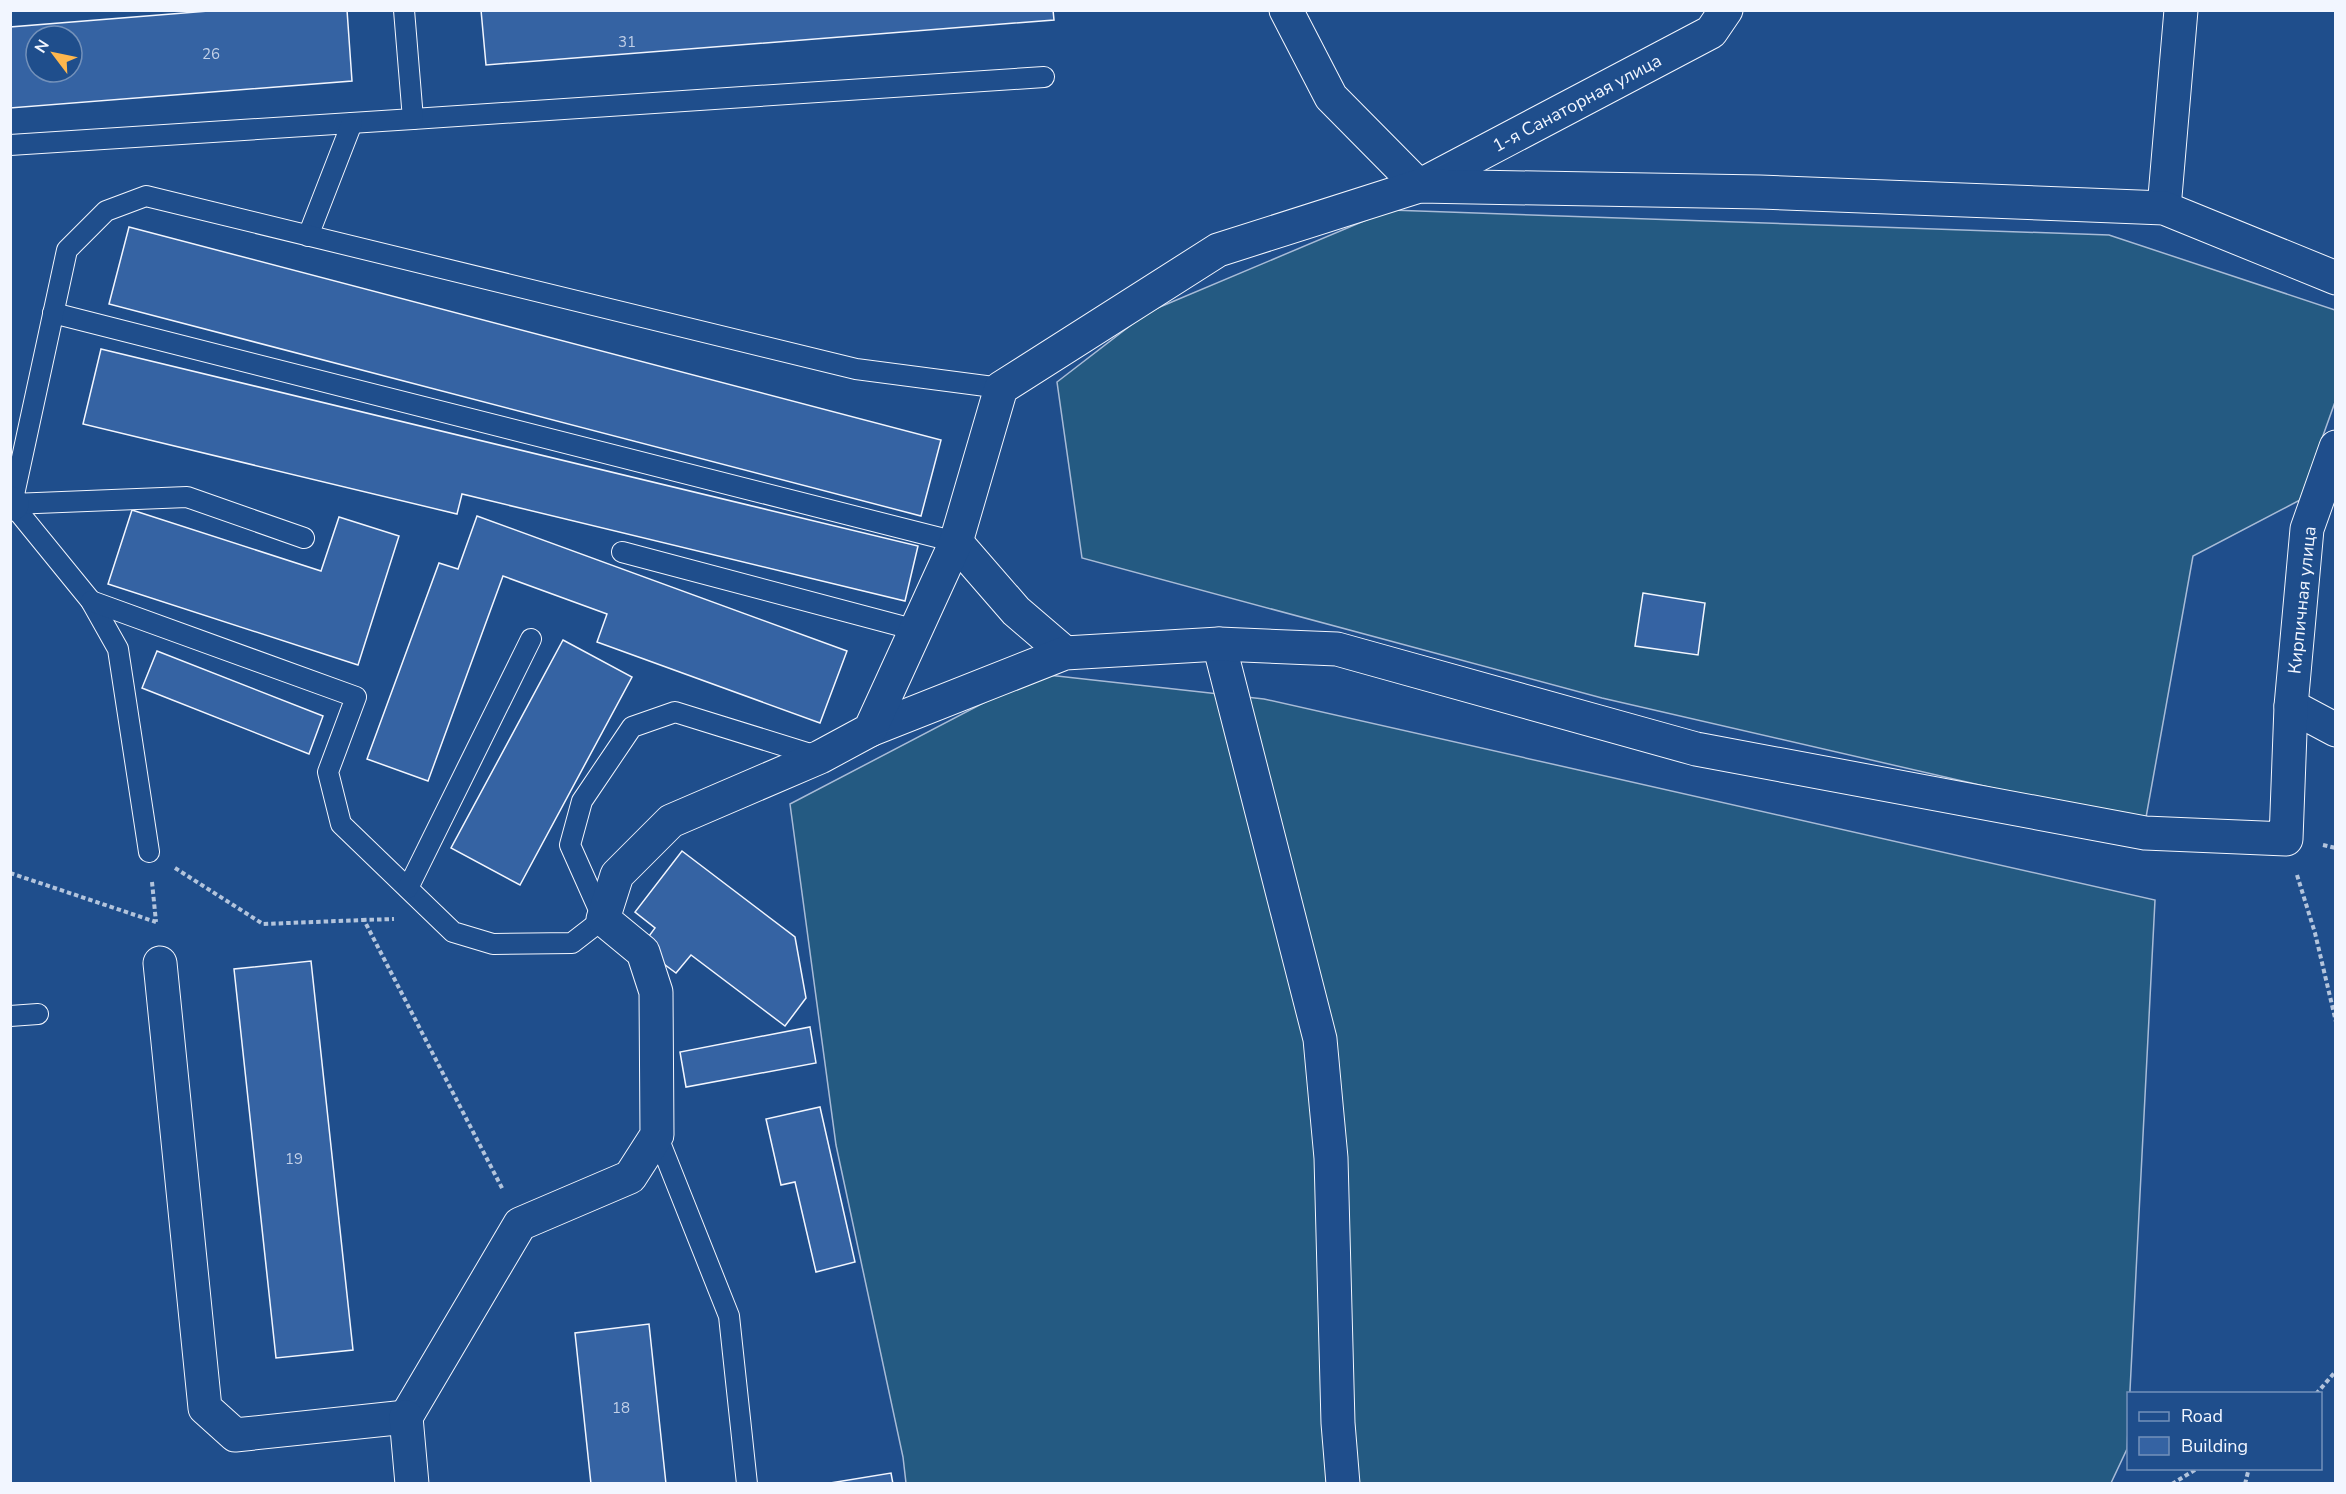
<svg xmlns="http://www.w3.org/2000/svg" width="2346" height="1494" font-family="'Nunito Sans',sans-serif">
<rect width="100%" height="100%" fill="#1f4e8c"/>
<g fill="#245a82" stroke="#a8bbd7" stroke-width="1.5">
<polygon points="1390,210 2109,235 2335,310 2335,402 2300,500 2193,556 2145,823 1602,698 1082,558 1057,382 1148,312"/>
<polygon points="1039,674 1264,699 2155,900 2127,1449 2111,1483 906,1483 903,1457 836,1145 790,804"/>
</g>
<g fill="#3563a3" stroke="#f2f6ff" stroke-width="1.5" fill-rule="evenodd">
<path d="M221,10H347L352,81L10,108V27ZM36,36H72V72H36Z"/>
<polygon points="481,10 1053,10 1054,20 486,65"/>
<polygon points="129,227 941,440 921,516 109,304"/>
<polygon points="101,349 918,546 905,601 462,494 457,514 83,424"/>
<polygon points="132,510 321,571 339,517 399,536 358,665 108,584"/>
<polygon points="477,516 847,651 820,723 597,642 607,614 503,576 428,781 367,759 439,563 458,569"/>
<polygon points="1643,593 1705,603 1698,655 1635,646"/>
<polygon points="563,640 632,677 520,885 451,848"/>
<polygon points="157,651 323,716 309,754 142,688"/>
<polygon points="682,851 795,937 806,998 785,1026 691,955 676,973 641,947 655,928 635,912"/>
<polygon points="311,961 353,1350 276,1358 234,969"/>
<polygon points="810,1027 816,1063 686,1087 680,1052"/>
<polygon points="820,1107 855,1262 816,1272 795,1182 781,1185 766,1119"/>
<polygon points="649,1324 666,1484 591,1484 575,1333"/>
<polygon points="891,1473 893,1484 824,1484"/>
</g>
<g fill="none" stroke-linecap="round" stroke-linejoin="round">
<defs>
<g id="service">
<polyline points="413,119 1044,77"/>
<polyline points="10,145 413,119 404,10"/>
<polyline points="308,236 352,123"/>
<polyline points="53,313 956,542"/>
<polyline points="12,504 67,250 106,211 146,196 856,369 1001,388"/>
<polyline points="12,504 91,601 118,649 149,852"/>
<polyline points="12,504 187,497 304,538"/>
<polyline points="622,552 916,630"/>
<polyline points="91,601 356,697 328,772 341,824 453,932 493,944 572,943 603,919 570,845 582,801 632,727 675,712 820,757"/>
<polyline points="408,888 531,639"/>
<polyline points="10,1016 38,1014"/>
<polyline points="657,1135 729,1316 747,1484"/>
</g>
<g id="minor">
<polyline points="1286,10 1331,97 1419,186 1711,32 1726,10"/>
<polyline points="2164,208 2181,10"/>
<polyline points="10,503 12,504"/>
<polyline points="956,542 1016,611 1065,653"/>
<polyline points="1219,644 1320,1039 1331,1158 1338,1423 1343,1484"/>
<polyline points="2291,706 2336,730"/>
<polyline points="870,730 1065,653 1219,644 1337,649 1696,749 2145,833 2286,839 2291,706 2307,529 2336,447"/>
<polyline points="160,963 205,1408 235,1435 406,1417"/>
<polyline points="406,1417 520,1224 630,1177 657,1135 656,992 643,952 603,919 617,875 671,821 820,757 870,730 956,542 1001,388 1218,250 1419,186 1760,192 2164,208 2336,278"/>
<polyline points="406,1417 412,1484"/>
</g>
</defs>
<use href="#service" stroke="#f2f6ff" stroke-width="22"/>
<use href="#minor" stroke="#f2f6ff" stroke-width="35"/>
<g stroke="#b3c4dc" stroke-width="4" stroke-dasharray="4.5 3" stroke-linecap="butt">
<polyline points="2323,845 2336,848"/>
<polyline points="175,868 263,924 364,920 503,1190"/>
<polyline points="10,873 156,922"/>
<polyline points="2297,875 2315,933 2336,1022"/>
<polyline points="152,882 156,922"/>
<polyline points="362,920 394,919"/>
<polyline points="2316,1394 2336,1371"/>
<polyline points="2172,1484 2198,1468"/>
<polyline points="2245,1484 2249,1468"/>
</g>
<use href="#service" stroke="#1f4e8c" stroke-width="20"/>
<use href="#minor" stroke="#1f4e8c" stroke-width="33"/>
</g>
<g text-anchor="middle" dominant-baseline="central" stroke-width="4.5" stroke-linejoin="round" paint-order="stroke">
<g font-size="15" fill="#c3d1e8">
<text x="627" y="42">31</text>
<text x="211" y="54">26</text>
<text x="294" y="1159">19</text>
<text x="621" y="1408">18</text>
</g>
<g font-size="18" fill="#f2f6ff" stroke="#1f4e8c">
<text transform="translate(1577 103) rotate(-28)">1-я Санаторная улица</text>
<text transform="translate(2302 600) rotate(-84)">Кирпичная улица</text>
</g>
</g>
<rect width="2346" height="1494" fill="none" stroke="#f2f6ff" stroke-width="24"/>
<rect x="2127" y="1392" width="195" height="78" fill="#1f4e8c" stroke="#7391ba" stroke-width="1.5"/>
<rect x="2139" y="1412" width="30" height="9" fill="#1f4e8c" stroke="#7391ba" stroke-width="1.5"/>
<text x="2181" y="1422" font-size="18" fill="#f2f6ff">Road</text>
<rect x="2139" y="1437" width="30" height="18" fill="#3563a3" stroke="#7391ba" stroke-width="1.5"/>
<text x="2181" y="1452" font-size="18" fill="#f2f6ff">Building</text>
<g transform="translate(54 54) rotate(302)"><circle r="28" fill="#1f4e8c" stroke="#7391ba" stroke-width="1.5"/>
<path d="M0-4.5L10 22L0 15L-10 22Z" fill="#ffb74d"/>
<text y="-9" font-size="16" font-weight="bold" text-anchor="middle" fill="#f2f6ff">N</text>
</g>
</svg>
